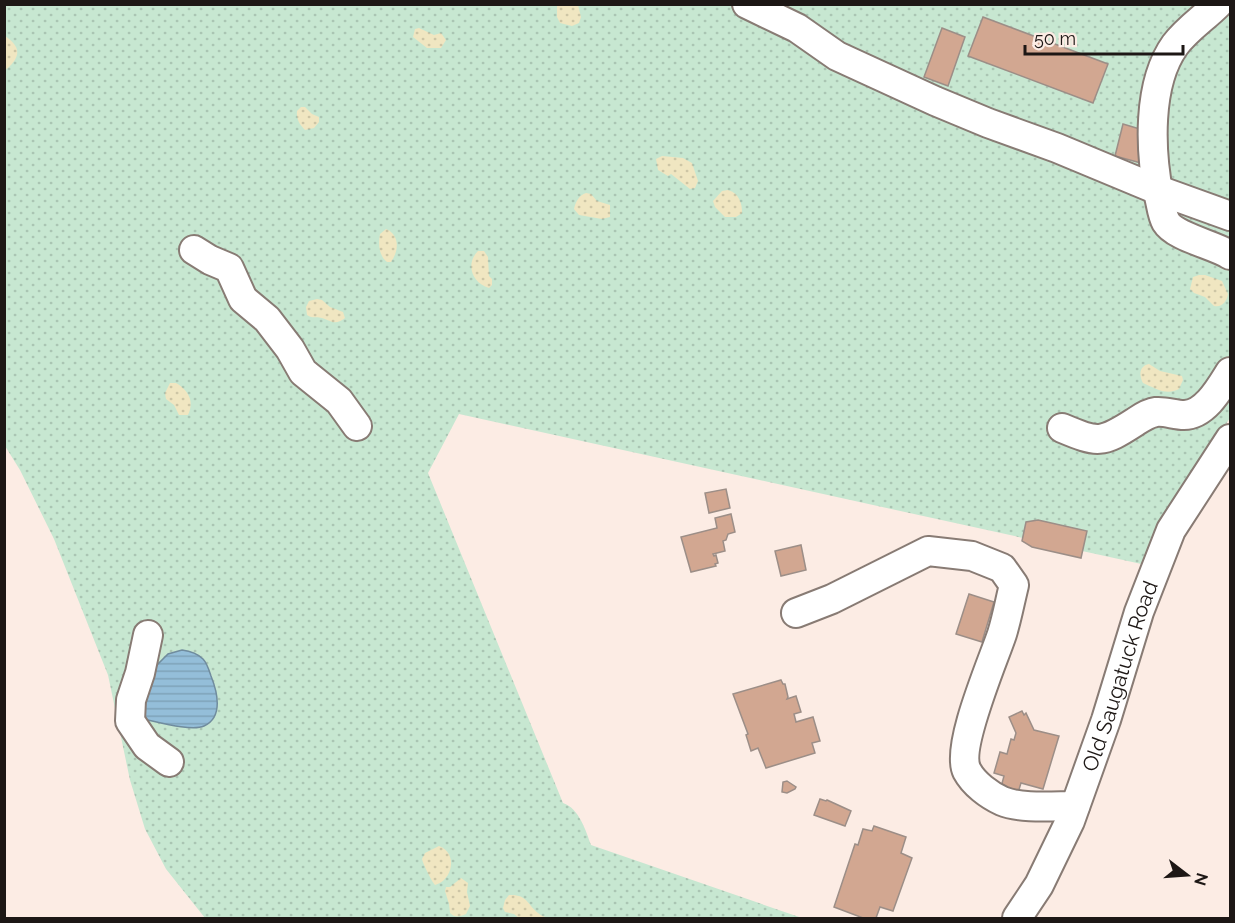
<svg xmlns="http://www.w3.org/2000/svg" width="1235" height="923" font-family="Raleway,sans-serif">
<defs>
<pattern id="grass-dots" width="8" height="8" patternUnits="userSpaceOnUse" patternTransform="scale(1.5)"><rect width="8" height="8" fill="#c7e7d1"/><path d="M2 2h.1M6 6h.1" fill="none" stroke="#aac5b3" stroke-width="1.8" stroke-linecap="round"/></pattern>
<pattern id="sand-dots" width="8" height="8" patternUnits="userSpaceOnUse" patternTransform="scale(1.5)"><rect width="8" height="8" fill="#f0e6c1"/><path d="M2 2h.1M6 6h.1" fill="none" stroke="#cdc5a5" stroke-width="1.8" stroke-linecap="round"/></pattern>
<pattern id="water-rules" width="6" height="5" patternUnits="userSpaceOnUse" patternTransform="scale(1.5)"><rect width="6" height="5" fill="#94bed9"/><path d="M0 2.5h6" fill="none" stroke="#7fa3b9"/></pattern>
</defs>
<rect width="100%" height="100%" fill="#fcece4"/>
<path fill="url(#grass-dots)" d="M4,5H1230V418L1206,452L1146,565L459,414L428,473L563,803C579,808 586,831 591,845L802,918H205L166,869L145,829L130,780L108,675L54,539L20,470L5,446Z"/>
<g fill="url(#sand-dots)">
<polygon points="557,5 578,5 581,17 579,23 572,26 560,23 557,17"/>
<polygon points="419,28 434,35 441,33 446,40 441,48 427,48 413,37 415,29"/>
<path d="M5,36C21,47 21,56 7,69L5,68Z"/>
<path d="M301,107H305L312,114L319,117V122L314,128L305,130C300,125 296,119 297,111Z"/>
<polygon points="662,156 683,158 692,163 698,181 695,188 690,189 671,174 668,176 658,170 656,159"/>
<path d="M728,190C739,193 742,203 742,213L736,217H725L715,207L713,201L722,191Z"/>
<path d="M586,193L591,194L597,201L610,205V217L602,219L579,215L574,209C575,203 579,195 586,193Z"/>
<path d="M386,229C400,235 399,251 391,262H387C379,256 378,244 380,234Z"/>
<path d="M478,251H484L488,257L489,276L492,279V285L489,288C472,283 465,264 478,251Z"/>
<path d="M1199,275H1205L1222,281L1228,294C1227,301 1222,308 1214,306L1205,297L1194,293L1190,289L1193,277Z"/>
<path d="M317,299L322,300L330,307L343,312L345,318C335,326 332,321 322,318C316,316 313,319 307,315L306,307L309,301Z"/>
<path d="M1149,364L1160,371L1182,376L1183,380L1179,389C1166,396 1155,388 1143,383C1139,375 1139,366 1149,364Z"/>
<path d="M170,383H176C188,390 195,401 188,415H179L174,405L166,399L165,393Z"/>
<path d="M439,846C458,853 453,880 435,885C432,882 423,864 422,859L425,853Z"/>
<path d="M461,878L468,883L467,892L470,906L466,914C459,917 455,918 450,913L449,904L445,891L446,887H450Z"/>
<path d="M509,895C527,894 527,904 538,913C541,916 544,916 547,918H519L514,914L505,912L503,908L505,900Z"/>
</g>
<path fill="url(#water-rules)" stroke="#708c9e" stroke-width="1.5" d="M182,650C190,651 197,653 203,659C207,663 209,670 211,676C217,691 224,717 204,726C191,732 155,721 139,718L137,710L157,665L168,654Z"/>
<g fill="#d2a791" stroke="#9c8e87" stroke-width="1.5">
<polygon points="983,17 1108,64 1093,103 968,56"/>
<polygon points="942,28 965,37 948,86 924,77"/>
<polygon points="1123,124 1150,132 1141,163 1115,156"/>
<polygon points="726,489 730,508 709,513 705,493"/>
<polygon points="731,514 735,532 728,534 726,540 723,541 725,551 713,554 714,556 716,555 718,563 715,564 716,566 691,572 681,537 717,528 715,518"/>
<polygon points="1038,520 1087,531 1081,558 1032,547 1022,541 1026,522"/>
<polygon points="801,545 806,570 781,576 775,551"/>
<polygon points="969,594 994,602 982,642 956,634"/>
<polygon points="781,680 783,684 785,684 788,697 787,699 796,696 801,712 794,714 796,722 813,717 820,741 812,743 815,753 766,768 758,748 751,751 746,735 748,734 733,694"/>
<polygon points="1022,711 1024,715 1026,713 1034,730 1059,736 1043,789 1021,783 1017,796 1000,791 1004,776 994,773 1000,752 1007,754 1011,739 1014,740 1016,733 1009,717"/>
<polygon points="787,781 796,787 795,789 787,793 782,792 783,782"/>
<polygon points="820,799 826,801 827,800 851,811 845,826 814,815"/>
<polygon points="874,826 906,837 901,853 912,858 893,911 880,907 876,918 863,918 834,907 855,844 858,845 863,829 872,831"/>
</g>
<g fill="none" stroke-linecap="round" stroke-linejoin="round">
<defs>
<g id="minor">
<polyline points="747,4 797,28 837,56 935,101 988,123 1057,148 1158,190 1230,216"/>
<path d="M1218,4C1204,18 1187,29 1175,45C1147,84 1150,151 1159,196C1161,204 1162,215 1166,222C1175,237 1215,245 1230,255"/>
<polyline points="194,250 210,260 229,268 243,299 267,319 290,349 303,372 339,401 357,426"/>
<path d="M1062,428C1098,443 1101,444 1135,422C1141,418 1148,413 1156,412C1165,411 1175,415 1184,415C1205,415 1220,388 1230,372"/>
<path d="M796,613L832,599L928,551L972,556L1002,568L1014,585C1010,601 1007,618 1002,634C993,661 955,748 967,771C974,784 989,795 1002,801C1021,809 1054,806 1075,806"/>
<polyline points="148,635 140,673 131,700 130,721 147,746 169,762"/>
<path id="s1" d="M1017,918L1039,885L1070,821L1106,720L1139,612L1171,530L1230,439"/>
</g>
</defs>
<use href="#minor" stroke="#887b74" stroke-width="32"/>
<use href="#minor" stroke="#fff" stroke-width="28"/>
</g>
<g text-anchor="middle" dominant-baseline="central" stroke-width="4.5" stroke-linejoin="round" paint-order="stroke">
<g font-size="21" fill="#1d1715" stroke="#fcece4">
<text stroke="none"><textPath href="#s1" startOffset="264">Old Saugatuck Road</textPath></text>
</g>
</g>
<rect width="1235" height="923" fill="none" stroke="#1d1715" stroke-width="12"/>
<g transform="translate(1187 875) rotate(107)" stroke="#fcece4" stroke-width="4.5" paint-order="stroke">
<path d="M0-4.5L10 22L0 15L-10 22Z" fill="#1d1715"/>
<text y="-9" font-size="16" font-weight="bold" text-anchor="middle" fill="#1d1715">N</text>
</g>
<path d="M1025 45v9h158v-9" fill="none" stroke="#1d1715" stroke-width="3"/>
<text x="1034" y="45" font-size="18" fill="#1d1715" stroke="#fcece4" stroke-width="4.5" paint-order="stroke">50 m</text>
</svg>
